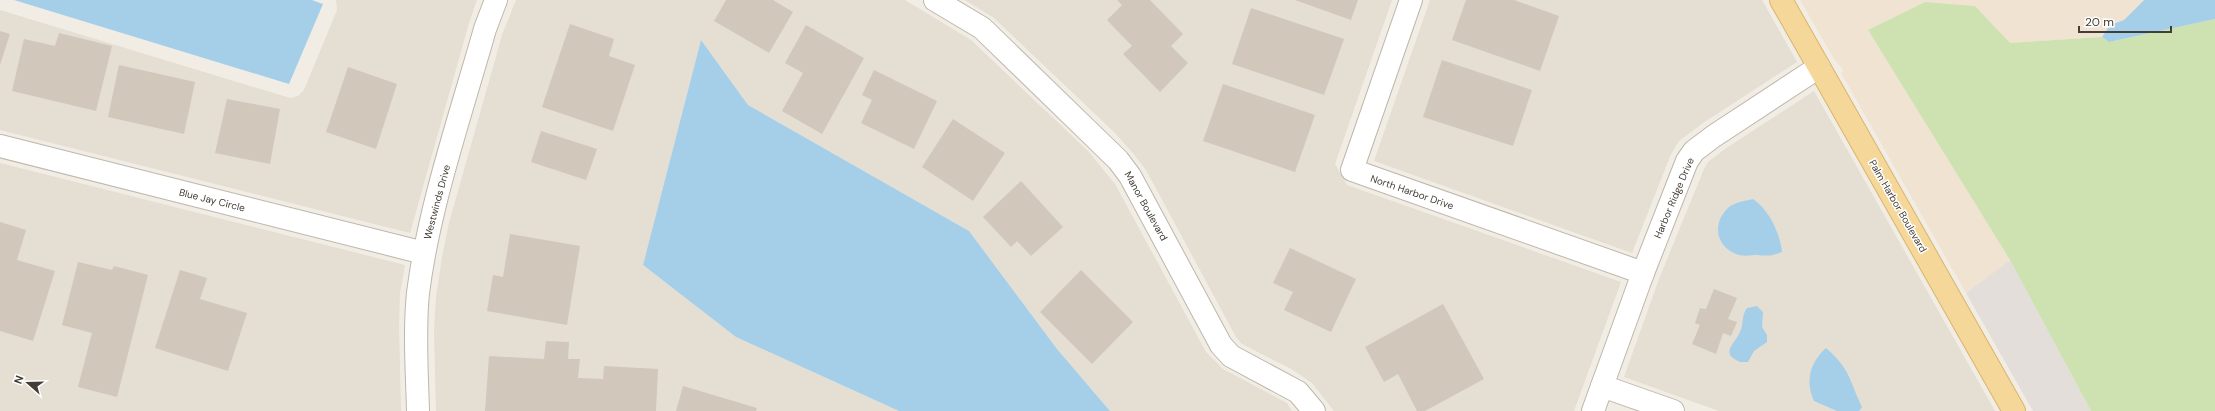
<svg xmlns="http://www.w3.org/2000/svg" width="2215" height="411" font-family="'DM Sans',sans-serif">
<rect width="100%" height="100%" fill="#f1ede5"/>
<g fill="#e4ded3">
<polygon points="336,0 477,0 469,23 410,233 0,130 0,10 290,98 298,96 304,90 337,10"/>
<polygon points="516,0 905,0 971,40 1088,151 1115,184 1206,352 1223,369 1287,403 1292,411 1110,411 1057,349 969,231 748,105 701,40 643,265 736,337 899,411 436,411 434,331 436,297 442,257 449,223 502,35"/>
<polygon points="965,0 1392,0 1335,164 1347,185 1621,282 1574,411 1334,411 1312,383 1293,370 1242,344 1236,337 1146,170 1132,152 1113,131 994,18"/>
<polygon points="1430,0 1762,0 1797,62 1703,123 1679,141 1671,154 1632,253 1374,161"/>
<polygon points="1814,91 1995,411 1719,411 1624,377 1659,279 1704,169 1708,162 1725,149"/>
<polygon points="0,163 405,265 400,293 399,327 401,411 0,411"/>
</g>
<polygon fill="#f1e3d1" points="1800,0 2144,0 2124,20 2110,25 2102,37 2010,43 1975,6 1925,2 1868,30 2010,260 1966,293 1841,73 1844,71 1834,59"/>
<polygon fill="#e3deda" points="2010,260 2091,411 2033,411 1966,293"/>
<polygon fill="#cde2b0" points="1925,2 1975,6 2010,43 2102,37 2109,42 2215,19 2215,411 2091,411 2010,260 1868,30"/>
<g fill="#a5cfe9">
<polygon points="14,0 312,0 323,4 289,84"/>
<polygon points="2144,0 2215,0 2215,19 2109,42 2102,37 2110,25 2124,20"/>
<polygon points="701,40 748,105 969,231 1057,349 1110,411 899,411 736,337 643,265"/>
<path d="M1753,199C1769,210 1780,233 1782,252C1773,256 1768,256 1758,255C1751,255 1743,257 1736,254C1715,246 1712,222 1729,207C1736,202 1745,201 1753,199Z"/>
<path d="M1757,306L1763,312L1762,327L1767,335V342L1754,351L1748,362H1740C1719,353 1735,344 1740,332C1744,324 1741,316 1747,308Z"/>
<path d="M1826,348C1851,370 1849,380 1862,407L1859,411H1837L1814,401C1805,381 1810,362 1826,348Z"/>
</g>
<g fill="#d1c8bb">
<polygon points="726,0 773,0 793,12 769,53 714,21"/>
<polygon points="1117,0 1150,0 1183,34 1171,46 1188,63 1160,92 1123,54 1132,46 1107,20 1122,5"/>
<polygon points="1295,0 1358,0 1351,20"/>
<polygon points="1466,0 1514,0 1559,16 1540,71 1452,40"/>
<polygon points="1251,8 1344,39 1324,95 1232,64"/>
<polygon points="570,24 614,39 609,56 635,65 613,131 542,107"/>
<polygon points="806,25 864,58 822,134 782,111 803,73 785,63"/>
<polygon points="0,31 10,34 0,65"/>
<polygon points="59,33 112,46 96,111 12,91 24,39 55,46"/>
<polygon points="1442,60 1532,90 1513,146 1423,117"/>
<polygon points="119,65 195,82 184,134 108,117"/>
<polygon points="348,67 397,84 376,149 326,132"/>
<polygon points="874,70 937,101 914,149 861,123 872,100 862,95"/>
<polygon points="1223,84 1315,115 1295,172 1203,141"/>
<polygon points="227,99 280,109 270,164 215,153"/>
<polygon points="953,119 1005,153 973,201 922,167"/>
<polygon points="541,131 597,149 586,180 531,162"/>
<polygon points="1021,181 1063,227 1031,256 1017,241 1011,247 983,217"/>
<polygon points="0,222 26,230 17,260 55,271 33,341 0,331"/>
<polygon points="510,234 580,246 567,325 487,311 493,275 503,277"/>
<polygon points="1290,248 1356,279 1331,332 1284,310 1293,292 1273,283"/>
<polygon points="78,262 112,270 114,266 148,275 117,397 78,387 92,333 62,325"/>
<polygon points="180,270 207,278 200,299 247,313 228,371 155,348"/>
<polygon points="1081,270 1133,322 1092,364 1040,312"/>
<polygon points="1714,289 1737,298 1728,319 1737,322 1731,336 1723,333 1716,354 1692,344 1700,325 1695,323 1700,308 1706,309"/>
<polygon points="1443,304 1484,379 1425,411 1417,411 1398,374 1384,382 1365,347"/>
<polygon points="546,341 569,342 568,359 580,359 578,378 603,379 604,366 658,369 656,411 485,411 489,356 544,359"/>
<polygon points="683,386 757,408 756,411 676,411"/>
</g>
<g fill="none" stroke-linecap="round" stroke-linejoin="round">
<defs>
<g id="minor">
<polyline points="935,0 982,28 1118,160 1130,176 1221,345 1231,356 1298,392 1314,411"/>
<polyline points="1411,0 1352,170 1643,273"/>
<polyline points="0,146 424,253"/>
<polyline points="1602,386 1673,411"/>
<path d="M418,411C417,372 414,332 418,293C429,206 461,114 485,29L496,0"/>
<polyline points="1593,411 1643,273 1687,161 1694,151 1714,136 1819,67"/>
</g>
<polyline id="major" points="1781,0 2014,411"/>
</defs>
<use href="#minor" stroke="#beb7ab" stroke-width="24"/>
<use href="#major" stroke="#d9b46b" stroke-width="24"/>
<use href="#minor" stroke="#fff" stroke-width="22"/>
<use href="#major" stroke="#f5d899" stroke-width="22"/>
</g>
<g text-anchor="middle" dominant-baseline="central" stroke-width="3" stroke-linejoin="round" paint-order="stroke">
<g font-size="10" fill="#423d35" stroke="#fff">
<text transform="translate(1412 192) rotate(19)">North Harbor Drive</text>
<text transform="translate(1674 198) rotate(-67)">Harbor Ridge Drive</text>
<text transform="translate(212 200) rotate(14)">Blue Jay Circle</text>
<text transform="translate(437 202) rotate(-75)">Westwinds Drive</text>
<text transform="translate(1146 206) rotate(61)">Manor Boulevard</text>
<text transform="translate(1898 206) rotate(60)">Palm Harbor Boulevard</text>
</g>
</g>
<g transform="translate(28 383) rotate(290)" stroke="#ffffff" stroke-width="3" paint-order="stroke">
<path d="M0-3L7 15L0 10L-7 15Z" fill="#423d35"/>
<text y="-6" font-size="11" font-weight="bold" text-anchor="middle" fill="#423d35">N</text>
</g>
<path d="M2079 26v6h92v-6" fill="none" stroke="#423d35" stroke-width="2"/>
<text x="2085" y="26" font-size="12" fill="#423d35" stroke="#ffffff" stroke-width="3" paint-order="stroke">20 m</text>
</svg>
